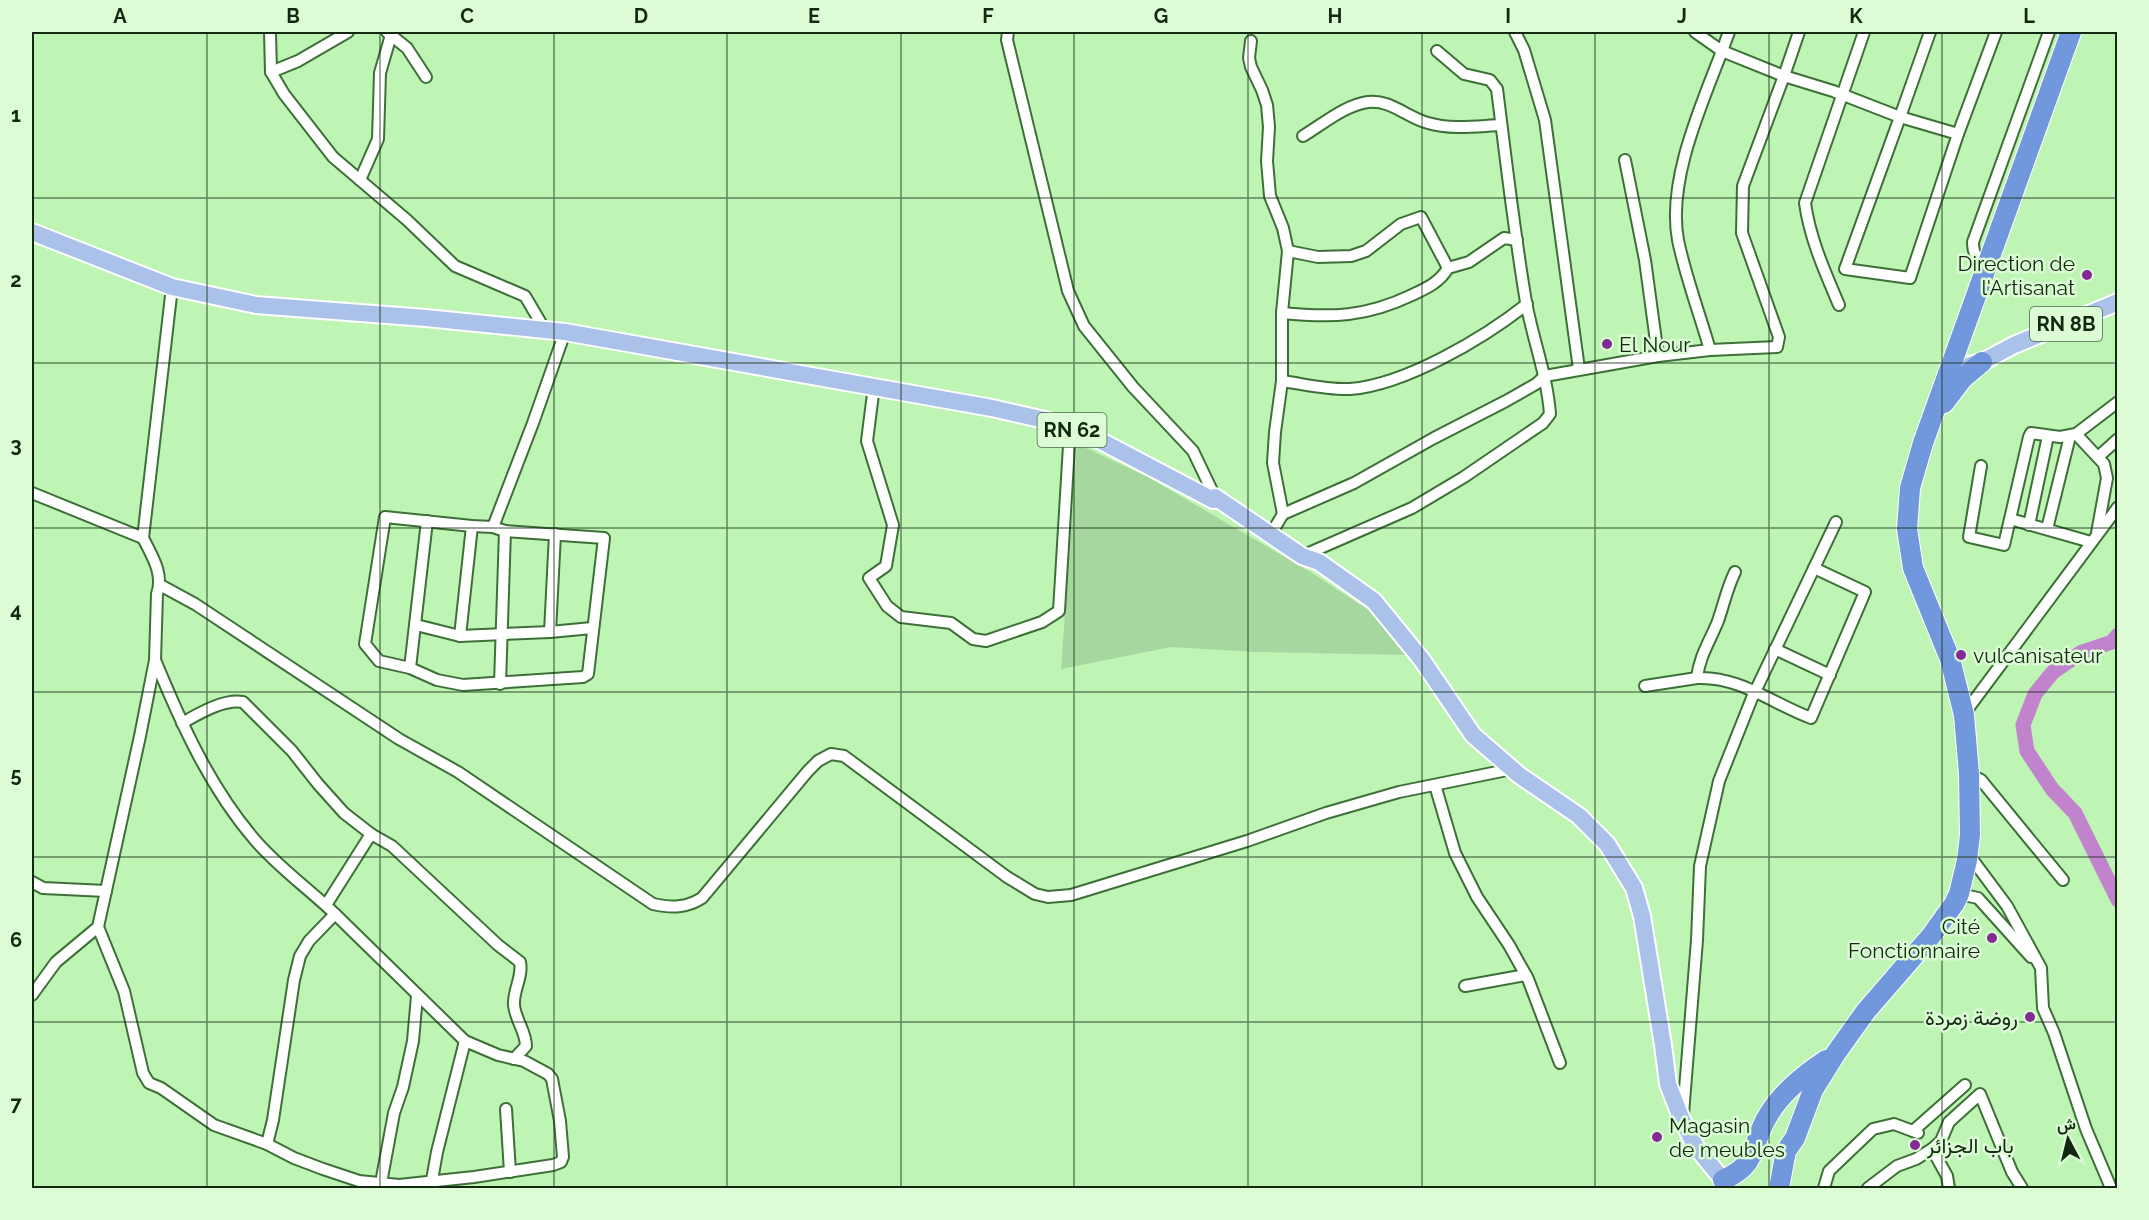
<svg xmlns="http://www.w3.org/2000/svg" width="2149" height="1220" font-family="Raleway,Vazirmatn,sans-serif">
<rect width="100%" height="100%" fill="#bef5b5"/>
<polygon fill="#a5d79e" points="1077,444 1146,476 1309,571 1370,611 1408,655 1256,652 1171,647 1061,669"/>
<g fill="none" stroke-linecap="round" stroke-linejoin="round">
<polyline stroke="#c283cd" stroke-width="15" points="2118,635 2112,642 2082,652 2053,672 2035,694 2023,725 2027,751 2052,789 2075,813 2118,900"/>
<defs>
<g id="street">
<polyline points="270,32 271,72 284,94 333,157 407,220 455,266 525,296 545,330"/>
<polyline points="387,32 407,48 426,77"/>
<polyline points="1008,32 1007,40 1068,291 1084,326 1133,387 1193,451 1215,497"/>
<polyline points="1515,32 1524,50 1545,120 1579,369"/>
<path d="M1695,32L1722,51C1701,106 1667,181 1678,240C1685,275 1700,315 1710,350L1777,347L1779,337L1742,233L1743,186L1784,76L1833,91L1900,117L1845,269L1910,278L1958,134L1996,32"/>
<polyline points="1729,32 1722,51 1784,76 1799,32"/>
<polyline points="1930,32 1900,117 1958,134"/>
<polyline points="1251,41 1249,58 1251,67 1262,90 1267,105 1269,127 1267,161 1270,196 1283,228 1288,251"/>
<polyline points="271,72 298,61 348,32"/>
<path d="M1303,136C1323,124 1345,105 1368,102C1390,99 1408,118 1428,123C1452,130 1477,126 1501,125"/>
<polyline points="1625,160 1645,260 1658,356"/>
<polyline points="360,180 378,139 380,73 391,35"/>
<path d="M1987,265C1977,258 1973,255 1973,242L2049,32"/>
<path d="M1839,305C1825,272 1810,239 1805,203L1864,32"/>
<path d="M1282,313C1332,318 1366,317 1412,295C1427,288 1440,282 1448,268L1469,262L1504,238L1517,240"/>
<polyline points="1282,381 1282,313 1288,251 1318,257 1351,256 1366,251 1401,224 1421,217 1448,268"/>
<polyline points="874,386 867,441 893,525 886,566 869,578 887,606 901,617 951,623 973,639 986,641 1042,622 1059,611 1070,429"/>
<polyline points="2076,434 2104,464 2107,478 2097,533"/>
<polyline points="2098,457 2118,439"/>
<polyline points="1981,466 1969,537 2004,545 2029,437 2031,433 2060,437 2076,434 2118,402"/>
<polyline points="32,493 143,538"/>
<path d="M1283,514L1273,463L1275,432L1282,381C1304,384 1328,390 1350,389C1405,385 1484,338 1527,304"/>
<polygon points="385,517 472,526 493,527 505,531 604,538 588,674 583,677 463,685 437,680 410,668 379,661 365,644"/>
<polyline points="2010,519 2091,542"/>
<polyline points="2029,525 2048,436"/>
<polyline points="493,527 533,423 565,332"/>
<polyline points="2047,529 2070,436"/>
<polyline points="1271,534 1283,514 1354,483 1434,438 1506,401 1536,384 1545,376 1658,356 1710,350"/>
<path d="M1302,556L1412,508L1464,477L1543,423L1550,414C1547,375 1533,340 1526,302C1514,231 1506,160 1497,89L1490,80L1464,74L1437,51"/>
<path d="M1735,572C1727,588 1724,604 1718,621C1710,641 1699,657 1697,678C1740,676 1773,704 1811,718L1865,592L1814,568"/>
<path d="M160,585L195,604L399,739L458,772L653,904C672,908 686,908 702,898L808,771L818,761L831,754L844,756L1007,877L1035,894L1048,897L1071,895L1247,841L1326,813L1399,792L1512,769"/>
<polyline points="416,625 460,636 550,632 592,628"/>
<polyline points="550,632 555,534"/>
<polyline points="460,636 472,526"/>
<polyline points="1775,649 1830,675"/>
<polyline points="410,668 427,521"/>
<polyline points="500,684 505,531"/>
<polyline points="1645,686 1697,678"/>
<polyline points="1964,714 2118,507"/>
<path d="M182,723C200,713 223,699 243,702L292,751L318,784L344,813L371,834L392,846L498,945L520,962C523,977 513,990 514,1005C515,1019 526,1032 526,1046L514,1059"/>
<polyline points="1969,774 1981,780 2063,880"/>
<polyline points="1435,785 1455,853 1477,897 1509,945 1528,979 1560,1063"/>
<polyline points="1967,860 1975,863 2007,906 2041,968 2043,1008 2054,1033 2086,1129 2111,1188"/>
<polyline points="32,882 43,888 106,891"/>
<polyline points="1959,894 1978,898 2031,957"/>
<polyline points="326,905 371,834"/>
<path d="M98,927L124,991L143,1073L149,1083L161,1088L214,1125L267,1144L273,1120L294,980L300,956L309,941L335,914C309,889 278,867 255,840C210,788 181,723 155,660"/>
<polyline points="1465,986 1526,975"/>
<path d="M32,995L56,962L98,927L140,736L155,660L157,594C164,574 152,556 143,538L172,287"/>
<polyline points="506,1109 510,1172"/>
<polyline points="1683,1114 1697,940 1700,866 1719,781 1752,698 1836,522"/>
<polyline points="1913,1131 1965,1085"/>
<polyline points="267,1144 294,1158 323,1169 359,1181 399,1185 474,1177 553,1165 561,1162 563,1157 560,1121 552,1079 548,1074 524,1061 498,1055 465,1041 335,914"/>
<polyline points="1932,1149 1947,1176 1949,1188"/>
<polyline points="432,1180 437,1152 465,1041"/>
<polyline points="381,1183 394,1113 403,1087 413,1041 417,996"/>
<polyline points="1824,1188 1829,1171 1873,1129 1894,1124 1918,1133"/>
<polyline points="1868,1188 1897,1166 1916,1159 1932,1149 1941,1141 1949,1122 1980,1094 2012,1172 2022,1188"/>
</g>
<g id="primary">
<polyline points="32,232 172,287 256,305 426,318 565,332 992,408 1049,421 1099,440 1213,500 1215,497 1302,556 1319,562 1374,601 1422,660 1473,735 1519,775 1579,816 1607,844 1634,888 1642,916 1663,1045 1668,1084 1682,1120 1696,1147 1723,1180 1727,1188"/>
<polyline points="1970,365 1982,362 2014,345 2118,302"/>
</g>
<g id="highway">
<polyline points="1944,403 1963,378 1982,362"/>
<path d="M1723,1180C1761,1163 1749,1145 1769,1114C1782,1092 1805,1074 1826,1060"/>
<polyline points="1779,1188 1786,1151 1795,1138 1813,1090 1836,1053 1866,1011 1931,936 1954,904 1959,894 1967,860 1970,835 1969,774 1964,715 1950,659 1913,568 1907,529 1910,488 1923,443 2071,32"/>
</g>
</defs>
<use href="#street" stroke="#3d7037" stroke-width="14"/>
<use href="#primary" stroke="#fff" stroke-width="20"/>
<use href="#highway" stroke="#fff" stroke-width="22"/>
<use href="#street" stroke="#fff" stroke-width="10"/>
<use href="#primary" stroke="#aac1ea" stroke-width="16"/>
<use href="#highway" stroke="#7197dc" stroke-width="20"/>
</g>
<path fill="none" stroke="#132810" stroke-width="1.5" stroke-opacity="0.55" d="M207,32V1188M380,32V1188M554,32V1188M727,32V1188M901,32V1188M1074,32V1188M1248,32V1188M1422,32V1188M1595,32V1188M1769,32V1188M1942,32V1188M32,198H2118M32,363H2118M32,528H2118M32,692H2118M32,857H2118M32,1022H2118"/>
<g fill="#852994" stroke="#dbfcd5" stroke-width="2">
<circle cx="2087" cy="275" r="6"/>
<circle cx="1607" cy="344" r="6"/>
<circle cx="1961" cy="655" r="6"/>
<circle cx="1992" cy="938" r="6"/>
<circle cx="2030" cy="1017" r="6"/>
<circle cx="1657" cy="1137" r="6"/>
<circle cx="1915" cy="1145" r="6"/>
</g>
<g text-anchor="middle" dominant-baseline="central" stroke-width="5" stroke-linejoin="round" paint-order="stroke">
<g fill="#dbfcd5" stroke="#4f684b" stroke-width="1.5">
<rect x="2030" y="307" width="72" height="34" rx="4.5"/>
<rect x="1037.5" y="413" width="69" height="34" rx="4.5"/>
</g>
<g font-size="20" font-weight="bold" fill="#132810">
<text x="2066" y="324">RN 8B</text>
<text x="1072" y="430">RN 62</text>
</g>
<g font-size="21" fill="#132810" stroke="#dbfcd5" text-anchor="start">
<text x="2075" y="263" text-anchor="end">Direction de<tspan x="2075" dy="24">l'Artisanat</tspan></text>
<text x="1619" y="344">El Nour</text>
<text x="1973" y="655">vulcanisateur</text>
<text x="1980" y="926" text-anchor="end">Cité<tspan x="1980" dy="24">Fonctionnaire</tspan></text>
<text x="2018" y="1017" text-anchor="end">روضة زمردة</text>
<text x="1669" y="1125">Magasin<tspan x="1669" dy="24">de meubles</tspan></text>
<text x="1927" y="1145">باب الجزائر</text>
</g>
</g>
<rect width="2149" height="1220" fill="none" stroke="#dbfcd5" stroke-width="66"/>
<g transform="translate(2068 1139) rotate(353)" stroke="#dbfcd5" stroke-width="4.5" paint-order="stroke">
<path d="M0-4.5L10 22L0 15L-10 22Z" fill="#132810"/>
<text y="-9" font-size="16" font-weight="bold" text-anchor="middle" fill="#132810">ش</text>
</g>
<rect x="33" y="33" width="2083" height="1154" fill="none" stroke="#132810" stroke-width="2"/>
<g font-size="20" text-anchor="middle" font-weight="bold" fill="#132810">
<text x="120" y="23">A</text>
<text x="293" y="23">B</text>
<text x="467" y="23">C</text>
<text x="641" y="23">D</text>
<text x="814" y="23">E</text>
<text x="988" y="23">F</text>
<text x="1161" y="23">G</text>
<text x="1335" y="23">H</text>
<text x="1508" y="23">I</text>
<text x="1682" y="23">J</text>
<text x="1856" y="23">K</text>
<text x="2029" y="23">L</text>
<text x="16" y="122">1</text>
<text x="16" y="287">2</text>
<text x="16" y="452">3</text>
<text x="16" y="617">4</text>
<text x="16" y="782">5</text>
<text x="16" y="947">6</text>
<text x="16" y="1111">7</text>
</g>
</svg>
